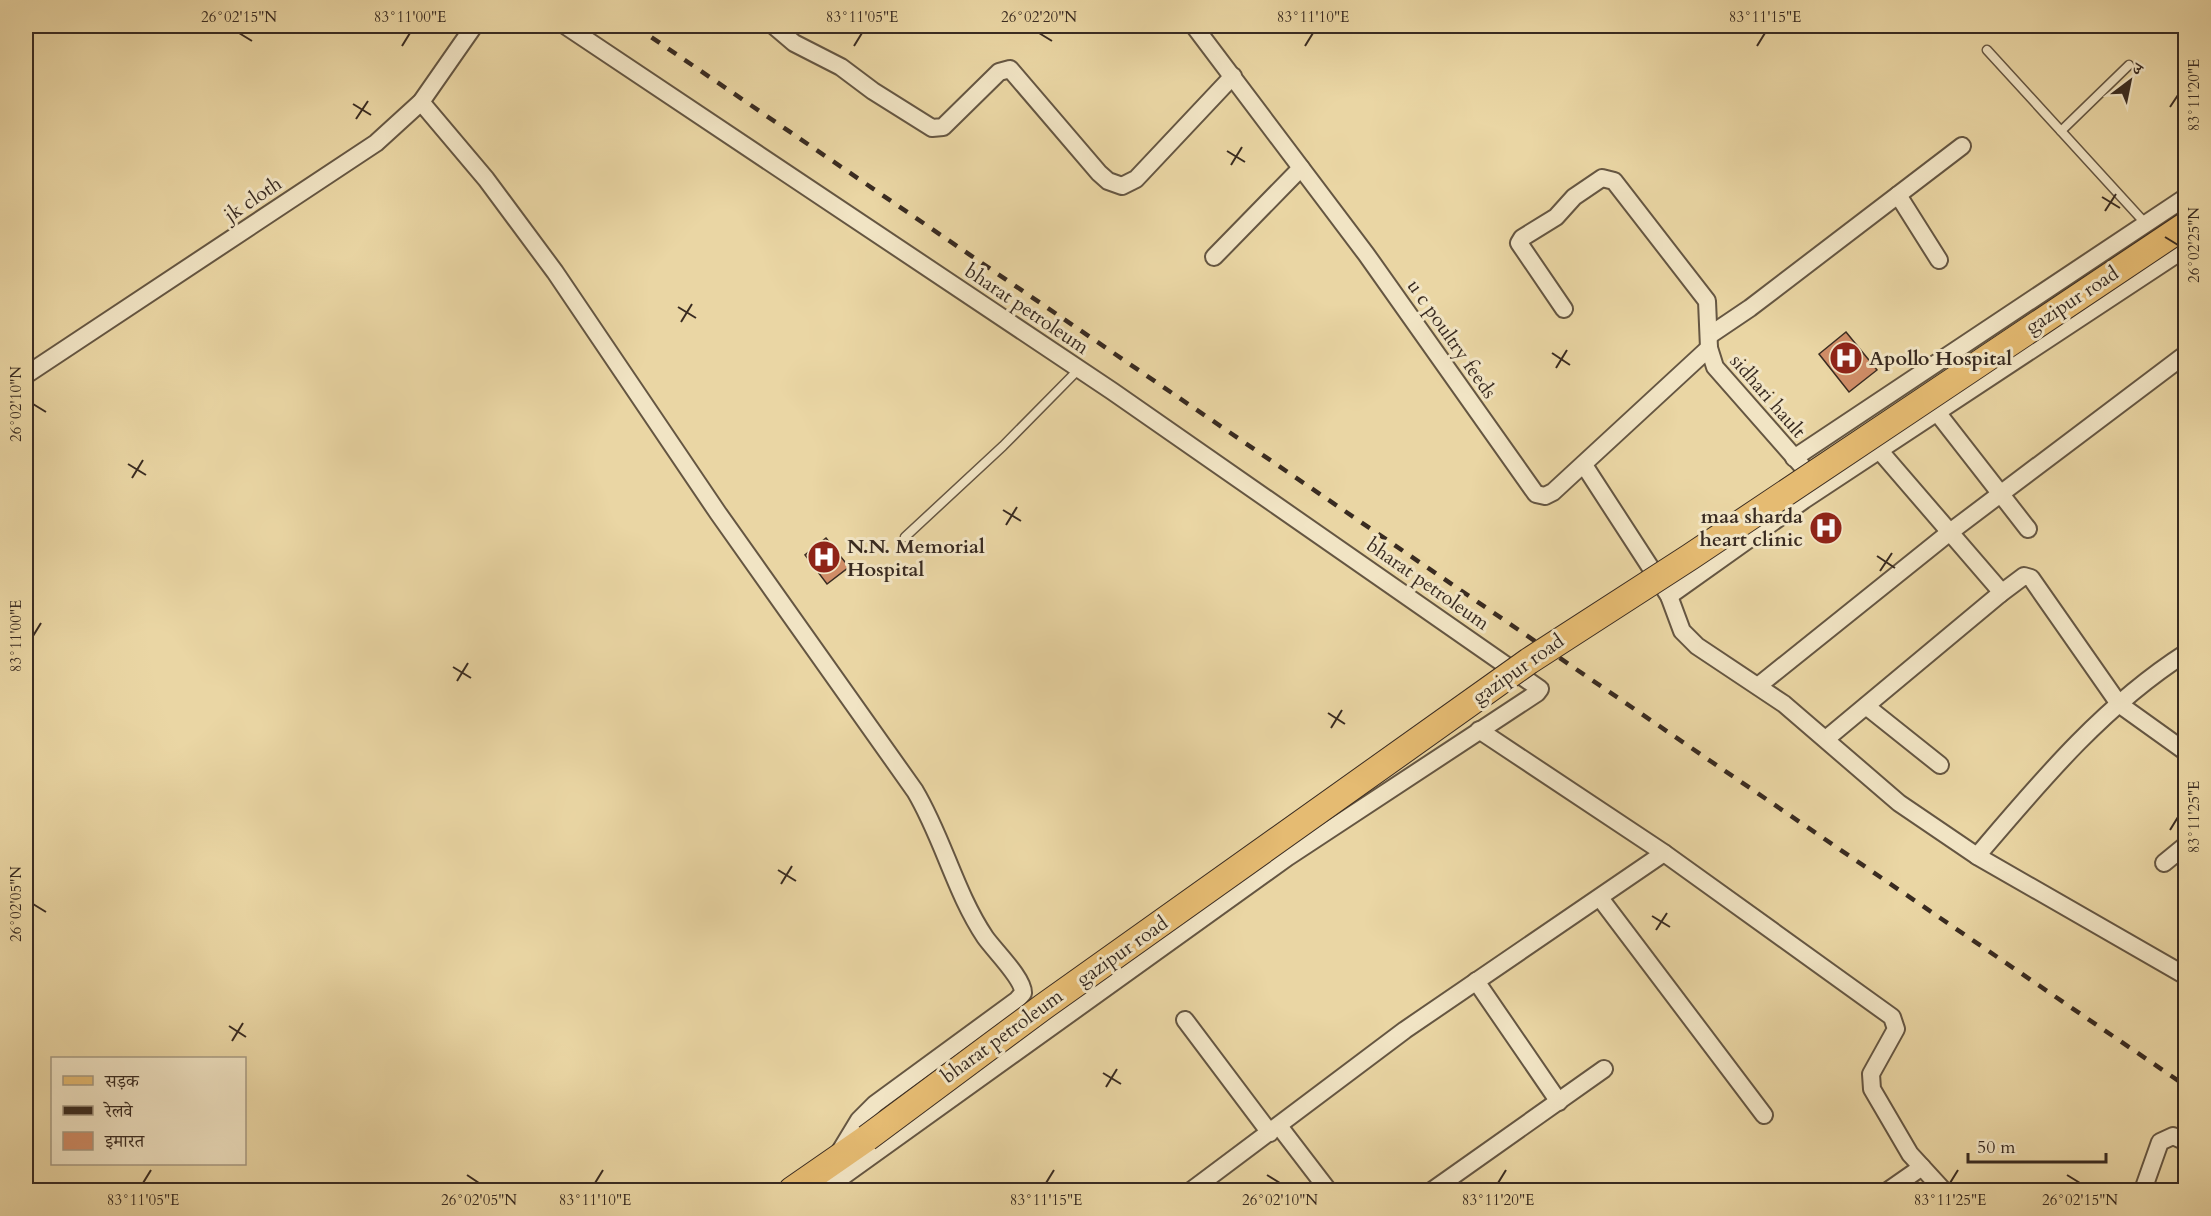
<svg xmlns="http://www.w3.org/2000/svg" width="2211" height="1216" font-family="Cardo,'Noto Serif Devanagari',serif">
<rect width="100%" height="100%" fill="#ead6a4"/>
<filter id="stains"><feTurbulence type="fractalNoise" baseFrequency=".00333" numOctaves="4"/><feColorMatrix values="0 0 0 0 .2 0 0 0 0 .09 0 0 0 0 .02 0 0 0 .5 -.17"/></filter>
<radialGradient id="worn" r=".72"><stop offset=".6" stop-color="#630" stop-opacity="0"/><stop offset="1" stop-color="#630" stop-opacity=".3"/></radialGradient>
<g fill="#d08d67" stroke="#392b21" stroke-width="1.5">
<polygon points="1846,332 1877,370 1849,392 1819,354"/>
<polygon points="826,538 849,567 827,584 805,555"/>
</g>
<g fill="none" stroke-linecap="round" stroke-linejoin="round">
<defs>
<g id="service">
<polyline points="1987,50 2146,224"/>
<polyline points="2061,131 2129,65"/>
<polyline points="905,537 1003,446 1079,369"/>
</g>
<g id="minor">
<polyline points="566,26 1112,391 1540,689 1537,693 1288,857 824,1190"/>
<polyline points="774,26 794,43 841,67 873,91 932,128 943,127 999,72 1010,69 1099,173 1108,181 1122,186 1136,179 1233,76"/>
<polyline points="1194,26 1366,254 1536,494 1545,496 1553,492 1709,348"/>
<path d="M421,102L486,179L555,272L718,513L915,791C943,838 955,892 985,937C994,950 1024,979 1023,993L1017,1000L875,1104L859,1120L839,1153"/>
<polyline points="1898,195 1939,260"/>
<polyline points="1214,257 1301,168"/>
<polyline points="1564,309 1519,243 1522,238 1556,217 1574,197 1602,178 1614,181 1707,301 1709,348 1715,367 1817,483"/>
<polyline points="1710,335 1750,308 1962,146"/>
<polyline points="26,375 376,143 421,102 474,26"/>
<polyline points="1936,411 2028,529"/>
<polyline points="1794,458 2186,197"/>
<polyline points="1584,465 1669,596 1682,631 1697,646 1784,704 1899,803 1977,856 2186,976"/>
<polyline points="2000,594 2024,576 2031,578 2119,704 2186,752"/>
<polyline points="1669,596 1804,500 2186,248"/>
<polyline points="1758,686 1950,532 2186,354"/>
<polyline points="1866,706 1940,765"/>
<polyline points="1479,730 1664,853 1892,1017 1896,1029 1871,1074 1872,1089 1910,1154 1943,1190"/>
<polyline points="1826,739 2000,594 1998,588 1879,450"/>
<path d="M1977,856C2040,782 2103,706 2186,653"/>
<polyline points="2164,863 2186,845"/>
<polyline points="1600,898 1764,1115"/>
<polyline points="1476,981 1559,1102"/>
<polyline points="1185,1020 1270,1133"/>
<polyline points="1279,1126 1328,1190"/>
<polyline points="1192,1190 1405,1030 1664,853"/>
<polyline points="1433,1190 1604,1069"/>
<polyline points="1889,1190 1922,1167"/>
<polyline points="2143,1190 2160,1142 2173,1136 2186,1142"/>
</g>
<polyline id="primary" points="792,1190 867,1138"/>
</defs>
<use href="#service" stroke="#655642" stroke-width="11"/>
<use href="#minor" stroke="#655642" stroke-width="20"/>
<use href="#primary" stroke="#392b21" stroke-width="28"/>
<use href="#service" stroke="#f1e4c4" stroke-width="8"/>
<use href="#minor" stroke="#f1e4c4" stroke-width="16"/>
<use href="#primary" stroke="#e5bb72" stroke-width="26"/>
<polyline stroke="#392b21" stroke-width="4.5" stroke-dasharray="10 10" stroke-linecap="butt" points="635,26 2186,1086"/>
<defs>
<polyline id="primary-bridge" points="867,1138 1043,1007 1529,661 1690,557 2186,225"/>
</defs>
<use href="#primary-bridge" stroke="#392b21" stroke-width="28" stroke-linecap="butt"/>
<use href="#primary-bridge" stroke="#e5bb72" stroke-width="26"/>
</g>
<path fill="none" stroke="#392b21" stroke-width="2" d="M239,33L252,41M1039,33L1052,41M402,46L410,33M854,46L862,33M1305,46L1313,33M1757,46L1765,33M353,104L371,115M2170,107L2178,95M356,119L368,101M1227,151L1245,162M1231,165L1242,147M2102,197L2120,208M2105,211L2116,194M2165,237L2178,245M678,307L696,318M681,322L692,304M1552,353L1570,365M1556,368L1567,350M33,404L46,412M128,464L146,475M132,478L143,460M1003,510L1021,521M1006,525L1017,507M1877,556L1895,568M1880,571L1892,553M33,636L41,623M453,667L471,678M457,681L468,663M1328,713L1345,724M1331,728L1342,710M2170,830L2178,817M778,870L796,881M781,884L792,866M33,904L46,912M1652,916L1670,927M1656,930L1667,913M229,1026L246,1037M232,1041L243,1023M1103,1073L1121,1084M1106,1087L1117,1069M467,1175L479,1183M1267,1175L1280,1183M2067,1175L2080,1183M143,1183L151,1170M595,1183L603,1170M1046,1183L1054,1170M1498,1183L1506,1170M1950,1183L1958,1170"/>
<defs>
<symbol id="hospital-disc" viewBox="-11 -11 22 22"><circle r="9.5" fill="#8f2418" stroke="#f1e4c4"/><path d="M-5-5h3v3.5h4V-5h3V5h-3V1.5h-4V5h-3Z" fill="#fff"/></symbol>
</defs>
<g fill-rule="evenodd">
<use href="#hospital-disc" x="1827" y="339" width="38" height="38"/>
<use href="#hospital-disc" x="1807" y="509" width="38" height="38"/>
<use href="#hospital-disc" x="805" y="538" width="38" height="38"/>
</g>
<g text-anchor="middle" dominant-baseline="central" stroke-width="6" stroke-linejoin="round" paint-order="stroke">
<g font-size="20" fill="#392b21" stroke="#f1e4c4">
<text transform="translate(253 199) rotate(-34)">jk cloth</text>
<text transform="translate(2072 300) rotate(-33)">gazipur road</text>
<text transform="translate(1027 309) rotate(34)">bharat petroleum</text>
<text transform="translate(1452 339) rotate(55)">u c poultry feeds</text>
<text transform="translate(1768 396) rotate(49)">sidhari hault</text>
<text transform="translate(1428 584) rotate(35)">bharat petroleum</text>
<text transform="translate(1518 669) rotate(-35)">gazipur road</text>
<text transform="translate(1122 951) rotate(-35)">gazipur road</text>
<text transform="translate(1002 1036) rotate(-36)">bharat petroleum</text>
</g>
<g font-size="20" font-weight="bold" fill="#392b21" stroke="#f1e4c4" text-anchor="start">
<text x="1869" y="358">Apollo Hospital</text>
<text x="1803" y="516" text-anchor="end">maa sharda<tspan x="1803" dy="23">heart clinic</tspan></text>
<text x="847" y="546">N.N. Memorial<tspan x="847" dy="23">Hospital</tspan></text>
</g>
</g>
<rect width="2211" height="1216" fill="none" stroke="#ead6a4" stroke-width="66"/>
<rect x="51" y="1057" width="195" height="108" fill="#f1e4c4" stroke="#a79a83" stroke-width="1.5"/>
<rect x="63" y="1076" width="30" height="9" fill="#e5bb72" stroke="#a79a83" stroke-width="1.5"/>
<text x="105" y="1087" font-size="18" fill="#392b21">सड़क</text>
<rect x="63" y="1106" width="30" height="9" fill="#392b21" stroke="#a79a83" stroke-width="1.5"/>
<text x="105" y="1117" font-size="18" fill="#392b21">रेलवे</text>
<rect x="63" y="1132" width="30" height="18" fill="#d08d67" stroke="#a79a83" stroke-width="1.5"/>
<text x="105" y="1147" font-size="18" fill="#392b21">इमारत</text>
<g transform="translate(2130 81) rotate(32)" stroke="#f1e4c4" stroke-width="4.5" paint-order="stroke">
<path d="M0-4.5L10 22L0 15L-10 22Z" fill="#392b21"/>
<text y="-9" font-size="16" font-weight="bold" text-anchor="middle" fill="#392b21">उ</text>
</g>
<path d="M1968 1153v9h138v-9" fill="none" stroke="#392b21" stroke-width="3"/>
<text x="1977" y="1153" font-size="18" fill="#392b21" stroke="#f1e4c4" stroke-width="4.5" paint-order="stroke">50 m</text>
<rect x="33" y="33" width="2145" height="1150" fill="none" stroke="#392b21" stroke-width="2"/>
<g font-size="15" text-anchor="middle" fill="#392b21">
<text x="239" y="22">26°02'15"N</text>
<text x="410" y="22">83°11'00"E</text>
<text x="862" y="22">83°11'05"E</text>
<text x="1039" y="22">26°02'20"N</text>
<text x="1313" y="22">83°11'10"E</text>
<text x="1765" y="22">83°11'15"E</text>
<text transform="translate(2194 95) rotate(-90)" y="5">83°11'20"E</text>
<text transform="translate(2194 245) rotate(-90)" y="5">26°02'25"N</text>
<text transform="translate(16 404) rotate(-90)" y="5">26°02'10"N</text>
<text transform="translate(16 636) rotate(-90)" y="5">83°11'00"E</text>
<text transform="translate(2194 817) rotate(-90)" y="5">83°11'25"E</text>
<text transform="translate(16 904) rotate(-90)" y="5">26°02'05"N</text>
<text x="143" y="1205">83°11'05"E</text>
<text x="479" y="1205">26°02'05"N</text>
<text x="595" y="1205">83°11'10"E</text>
<text x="1046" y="1205">83°11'15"E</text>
<text x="1280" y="1205">26°02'10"N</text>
<text x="1498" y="1205">83°11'20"E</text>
<text x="1950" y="1205">83°11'25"E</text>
<text x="2080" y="1205">26°02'15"N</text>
</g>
<rect width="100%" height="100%" filter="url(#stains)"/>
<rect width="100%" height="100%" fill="url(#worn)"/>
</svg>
